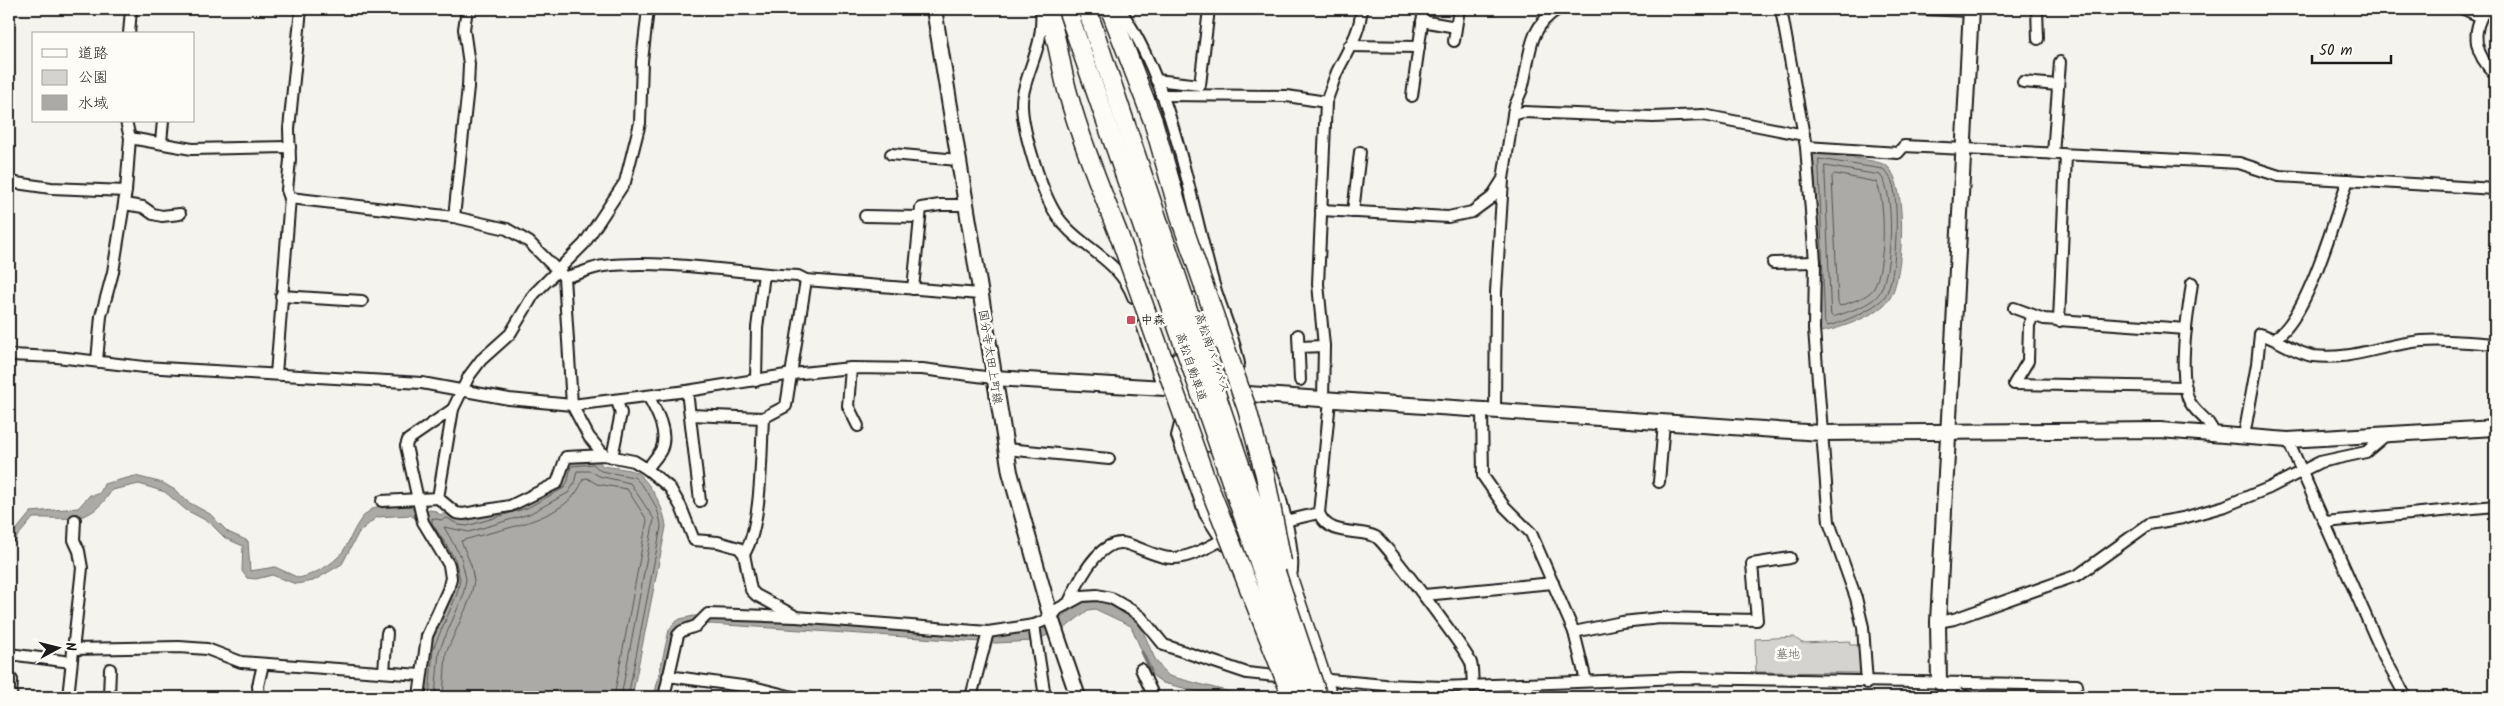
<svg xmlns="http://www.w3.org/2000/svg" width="2504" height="706" font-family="Kalam,'Klee One',sans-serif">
<rect width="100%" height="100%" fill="#f4f3ee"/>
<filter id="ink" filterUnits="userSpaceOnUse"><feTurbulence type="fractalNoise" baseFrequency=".02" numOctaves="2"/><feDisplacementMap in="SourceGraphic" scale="10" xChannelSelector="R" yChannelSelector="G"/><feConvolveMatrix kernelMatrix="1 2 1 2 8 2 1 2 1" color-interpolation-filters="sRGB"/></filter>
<g filter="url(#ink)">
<polygon fill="#d4d3cf" stroke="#787876" points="1794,637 1802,643 1849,641 1850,645 1863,645 1865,669 1861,673 1756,672 1755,639"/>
<g fill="#abaaa6" stroke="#72716f">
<path d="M2495,24V59C2488,46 2491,36 2495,24Z"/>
<path d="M1820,153C1832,155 1880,160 1887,166C1908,183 1904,276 1890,298C1881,314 1838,330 1820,332L1812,159L1814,155Z"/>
<path d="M600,459V463L603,466C613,468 628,468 637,473C651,483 665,510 666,527L632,697H424L428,648L453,592L455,579L419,521L410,515L377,517L359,532L342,564L313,581L296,584L272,575L256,579L247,578L242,571L243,546L225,538L209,522L186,510L165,492L139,484L112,490C89,526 72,517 33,518L17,537L16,542L9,543V539L31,512L78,508L90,495C99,496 101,492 104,484L135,476L163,483L175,490L188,502L210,514L228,532L248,541L250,571L275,567L299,578C312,575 328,567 337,558C353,544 353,514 381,505C391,502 406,504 416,503L417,508L436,511L440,515L447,512L455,518L467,521L560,484L568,462Z"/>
<path d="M1090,600C1098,600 1105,603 1112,606C1154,621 1141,652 1169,676L1249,697H1220L1163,683L1152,675L1131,626L1095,609L1088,610L1065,628L1033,641L996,643L711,624L681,628L660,697H654L669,630L673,624L680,619L694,616L714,617L985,636L1042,631L1083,601Z"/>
</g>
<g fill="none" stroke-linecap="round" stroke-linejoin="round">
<g stroke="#555553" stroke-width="1">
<path d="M1819,159L1883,169C1888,174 1891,178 1893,185C1899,206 1897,279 1885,296C1877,308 1842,323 1827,326L1825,323Z"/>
<path d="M1825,166L1880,175C1896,192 1892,271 1880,292C1873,305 1847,312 1833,317L1831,315Z"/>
<path d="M1835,174L1876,182C1887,201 1885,268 1874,288C1868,298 1850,302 1840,306L1838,303L1832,177Z"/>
<path d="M429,697L433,649L457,594L460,579L455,559L432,523V518L441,520L447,518L459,525L467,526L527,508L564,488L568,481L571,466L593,464L601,471L634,477C647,489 660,509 661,527L628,697"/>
<polyline points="435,697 439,651 463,596 466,579 461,557 444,527 469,532 529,514 568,493 574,484 577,471 591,471 599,476 630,483 654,519 621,697"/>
<path d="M443,697L446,653L470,599L474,581L471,565L461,541C496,529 571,521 583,479L587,478L597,484L627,489L647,520L614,697"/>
</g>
<polyline stroke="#72716f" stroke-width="3" points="1142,652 1151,671"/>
<defs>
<g id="street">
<path d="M1041,9C1044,46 1030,61 1023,94C1017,118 1041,189 1054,211C1074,246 1119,257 1133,297"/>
<path d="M1120,9C1173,88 1187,187 1212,278C1220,307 1234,335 1239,364"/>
<polyline points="1781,9 1806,147 1815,262 1814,329 1829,522 1856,598 1863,627 1867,683"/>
<polyline points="1921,9 1971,11"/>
<polyline points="2037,9 2038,39"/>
<polyline points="2464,9 2481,17"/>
<path d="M2486,9C2470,32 2475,55 2495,74"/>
<polyline points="1422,21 1456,27"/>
<polyline points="129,34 131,9"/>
<polyline points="1454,41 1459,9"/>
<polyline points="1349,46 1419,47"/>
<polyline points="1156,80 1200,85 1209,9"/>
<polyline points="2023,82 2058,85"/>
<polyline points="1161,95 1287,96 1326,102"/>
<polyline points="1412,96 1424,9"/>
<path d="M1513,115C1513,106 1519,98 1522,89C1531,57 1526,29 1558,9"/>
<polyline points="130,138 192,149 290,147"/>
<polyline points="161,142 163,121"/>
<polyline points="1806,147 1898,153 1904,146 2202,161 2239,163 2279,176 2495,189"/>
<polyline points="891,154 958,160"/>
<polyline points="2053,154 2060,62"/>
<polyline points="9,182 51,188 126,191"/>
<polyline points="290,198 454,217 507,229 529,242 564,277 572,405 589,437 604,455"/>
<polyline points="124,204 143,207 153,214 162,216 180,214"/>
<polyline points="1321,210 1448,217 1472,212 1491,198 1503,179 1513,115 1523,112 1653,117 1703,115 1804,135"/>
<polyline points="1353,212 1360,152"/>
<polyline points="865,216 920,217"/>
<polyline points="454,217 468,87 469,64 464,29 467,9"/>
<polyline points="1773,263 1815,262"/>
<path d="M564,277C579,275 592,267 604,266C664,259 737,273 798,276L806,280L980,294"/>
<path d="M2192,283C2188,314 2178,367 2188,398C2193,413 2210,418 2214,434"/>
<polyline points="913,289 921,208 940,205 965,205"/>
<polyline points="281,296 362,301"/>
<polyline points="2014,308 2044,319 2186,329"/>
<polyline points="2033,316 2029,325 2028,361 2014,384 2186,387"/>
<polyline points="2059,321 2066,155"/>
<polyline points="1142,325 1163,388"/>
<polyline points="1298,335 1300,380"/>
<path d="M2275,338C2307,320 2335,216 2348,180"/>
<polyline points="1299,347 1324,346"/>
<polyline points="9,355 57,357 144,367 422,383 509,399 572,405 687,391 792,374 851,368 922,369 993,378"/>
<polyline points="97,361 101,316 113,272 126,191 130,138 126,121"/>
<polyline points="851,368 848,406 858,426"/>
<polyline points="276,374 290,198 287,190 290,160 289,129 301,9"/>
<polyline points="756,381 757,328 764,274"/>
<polyline points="687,391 700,501"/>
<path d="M1323,400L1324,346L1318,284L1326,102C1330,92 1333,82 1337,72C1346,53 1362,30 1361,9"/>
<polyline points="1482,410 1483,476 1504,506 1531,533 1574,632 1586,681"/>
<polyline points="1495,411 1496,292 1503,180"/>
<polyline points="690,415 763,418"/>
<polyline points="1182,416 1177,436 1205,514 1225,545"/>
<path d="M2244,436L2257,364L2260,334C2278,339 2295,353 2313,356C2349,360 2374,348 2407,343C2436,338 2466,342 2495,344"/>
<polyline points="2288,440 2384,657 2406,697"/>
<polyline points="1006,449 1109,459"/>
<polyline points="612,457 621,413 617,401"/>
<path d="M1266,462C1279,482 1297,554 1291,576"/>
<path d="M647,469C651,463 658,456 661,450C669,433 656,410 648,396"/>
<polyline points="1659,482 1664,423"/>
<polyline points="438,498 456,513 463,514 510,506 557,483 566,457 604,455 634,461 647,469 670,488 681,507 694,540 718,542 739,548 744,554 751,590 756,595 793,615"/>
<polyline points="382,501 438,498 453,409 469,376 481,360 510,334 534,294 584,244 625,182 640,123 642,61 648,9"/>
<path d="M1319,513C1329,538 1360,528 1376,537C1384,541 1468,653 1471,663C1473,669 1472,678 1473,686"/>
<polyline points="1285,521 1319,513 1330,400"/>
<polyline points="2325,522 2495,506"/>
<path d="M744,554C762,527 761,452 763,418L786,406L806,280"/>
<polyline points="1424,595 1553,583"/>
<path d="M1069,602C1078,582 1100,536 1127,544C1141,548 1158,558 1171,558C1188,559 1208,547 1222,540"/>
<polyline points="1938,622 1954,619 2078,575 2149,524 2183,518 2225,506 2269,488 2320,462 2366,452 2386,435"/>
<polyline points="1034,625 1045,697"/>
<polyline points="1574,632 1622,622 1660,618 1757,620 1752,564 1790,558"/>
<polyline points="73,649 179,647 207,649 241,662 421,675"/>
<polyline points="9,654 71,662"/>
<polyline points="1141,669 1154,697"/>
<polyline points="384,671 387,633"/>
<polyline points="668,676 757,688 793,697"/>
<polyline points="1318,679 1385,685 1442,687 1682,678 2077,685"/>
<polyline points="1941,683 1966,697"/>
<polyline points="11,697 12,680"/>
<polyline points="68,697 82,568 79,551 74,540 75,520"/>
<polyline points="109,697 110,669"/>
<polyline points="259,697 258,686 263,664"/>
<polyline points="419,697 427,636 448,590 451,578 449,565 423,522 406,446 408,440 453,409"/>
<polyline points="664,697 678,635 682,631 696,626 708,614 796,617 988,632 1034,625 1051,618 1058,609 1082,596 1097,595 1111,598 1133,611 1141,617 1164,645 1247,673 1286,677"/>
<polyline points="971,697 988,632"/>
</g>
<g id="secondary">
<polyline points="934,9 1010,472 1051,618 1078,697"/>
<polyline points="993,378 1182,389"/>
<polyline points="1233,393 1821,433 2160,430 2288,440 2495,428"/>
<polyline points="1939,682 1938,622 1971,9"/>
</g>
<g id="highway">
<path d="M1047,9C1057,35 1060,63 1067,90C1081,141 1101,189 1120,238"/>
<polyline points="1110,9 1153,121 1182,223"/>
<polyline points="1195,302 1268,517"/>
<polyline points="1180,360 1208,442"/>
<polyline points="1278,548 1328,697"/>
</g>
</defs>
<use href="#street" stroke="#1c1c1c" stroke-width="14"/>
<use href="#secondary" stroke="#1c1c1c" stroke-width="18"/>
<use href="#highway" stroke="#1c1c1c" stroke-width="21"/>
<use href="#street" stroke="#fdfcf7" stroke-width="10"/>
<use href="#secondary" stroke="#fdfcf7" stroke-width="14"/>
<use href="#highway" stroke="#fdfcf7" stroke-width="18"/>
<defs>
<g id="highway-bridge">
<polyline points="1067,9 1266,582 1303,697"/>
<polyline points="1087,9 1318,697"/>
<polyline points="1182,223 1247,409 1265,475 1282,562"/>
<polyline points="1120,238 1204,474 1288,687"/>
</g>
</defs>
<use href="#highway-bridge" stroke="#1c1c1c" stroke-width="21" stroke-linecap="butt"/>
<use href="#highway-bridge" stroke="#fdfcf7" stroke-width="18"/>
</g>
</g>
<rect fill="#d1495b" stroke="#fdfcf7" stroke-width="2" x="1126" y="315" width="10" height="10" rx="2.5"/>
<g text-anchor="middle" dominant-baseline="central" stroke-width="5" stroke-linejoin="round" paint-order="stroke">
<g font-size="12" font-weight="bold" fill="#1c1c1c" stroke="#fdfcf7" text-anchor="start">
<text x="1141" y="320">中森</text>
</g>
<g font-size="12" fill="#1c1c1c" stroke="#fdfcf7">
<text transform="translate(1212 353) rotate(71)">高松南バイパス</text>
<text transform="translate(990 357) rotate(81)">国分寺太田上町線</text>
<text transform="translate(1191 367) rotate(71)">高松自動車道</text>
</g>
<g font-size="12" fill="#5c5c5b" stroke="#fdfcf7">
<text x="1788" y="654">墓地</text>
</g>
</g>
<rect width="2504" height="706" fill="none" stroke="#fdfcf7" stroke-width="30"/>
<rect x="15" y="15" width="2474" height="676" fill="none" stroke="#1c1c1c" stroke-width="2" filter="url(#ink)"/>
<rect x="32" y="32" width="162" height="90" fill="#fdfcf7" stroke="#a3a29f"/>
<rect x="42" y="49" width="25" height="8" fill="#fdfcf7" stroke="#a3a29f"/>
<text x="78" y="58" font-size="15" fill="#1c1c1c">道路</text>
<rect x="42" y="70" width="25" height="15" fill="#d4d3cf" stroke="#a3a29f"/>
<text x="78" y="82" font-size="15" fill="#1c1c1c">公園</text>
<rect x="42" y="95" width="25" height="15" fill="#abaaa6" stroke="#a3a29f"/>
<text x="78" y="108" font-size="15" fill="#1c1c1c">水域</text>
<g transform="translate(58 648) rotate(83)" stroke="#fdfcf7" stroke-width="4" paint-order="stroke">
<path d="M0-4L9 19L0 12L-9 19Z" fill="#1c1c1c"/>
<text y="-8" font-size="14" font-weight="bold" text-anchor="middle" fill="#1c1c1c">N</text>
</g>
<path d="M2312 55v8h79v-8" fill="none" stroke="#1c1c1c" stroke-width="2.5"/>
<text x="2319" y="55" font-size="15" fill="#1c1c1c" stroke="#fdfcf7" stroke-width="4" paint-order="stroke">50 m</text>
</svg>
